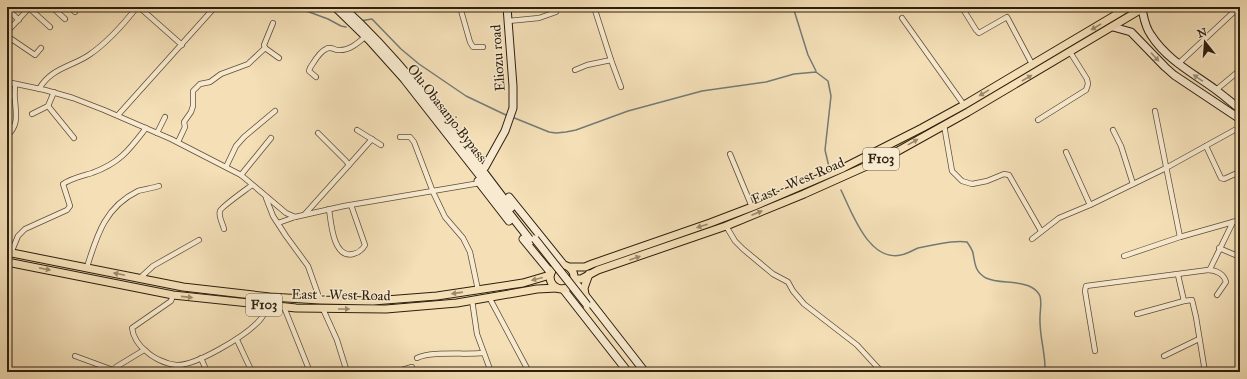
<svg xmlns="http://www.w3.org/2000/svg" width="1247" height="379" font-family="'IM FELL Great Primer',serif">
<rect width="100%" height="100%" fill="#f4dfb7"/>
<filter id="stains"><feTurbulence type="fractalNoise" baseFrequency=".005" numOctaves="4"/><feColorMatrix values="0 0 0 0 .2 0 0 0 0 .09 0 0 0 0 .02 0 0 0 .5 -.17"/></filter>
<radialGradient id="worn" r=".72"><stop offset=".6" stop-color="#630" stop-opacity="0"/><stop offset="1" stop-color="#630" stop-opacity=".3"/></radialGradient>
<g fill="none" stroke-linecap="round" stroke-linejoin="round">
<g stroke="#737b75" stroke-width="1.5">
<polyline points="299,7 301,9 328,19 341,26 346,27"/>
<polyline points="793,7 808,55 816,71"/>
<polyline points="360,21 372,19 401,49 419,64 466,96 508,116"/>
<polyline points="512,117 549,132 556,133 566,132 576,130 628,111 702,91 766,82 794,74 816,72 828,81 831,96 825,150 829,167"/>
<path d="M841,190C852,213 869,262 901,255C907,254 913,250 918,248C923,247 928,246 933,245C945,243 956,240 967,242C969,245 972,249 973,253C975,264 975,272 986,278C998,284 1018,280 1031,287C1035,289 1038,292 1040,296C1042,303 1040,310 1040,317C1039,336 1046,354 1045,372"/>
</g>
<defs>
<g id="street">
<polyline points="52,7 65,19"/>
<polyline points="70,7 75,12"/>
<polyline points="139,7 182,45"/>
<polyline points="460,7 470,42 473,47 483,47"/>
<polyline points="29,8 50,27"/>
<polyline points="7,9 19,20"/>
<polyline points="963,9 976,30 979,33 1007,17 1032,64"/>
<polyline points="902,18 964,105"/>
<polyline points="508,21 539,18 556,12"/>
<polyline points="7,32 30,7"/>
<polyline points="7,36 35,55 41,48"/>
<polyline points="265,48 279,58"/>
<polyline points="611,60 621,87"/>
<polyline points="1178,64 1239,7"/>
<polyline points="575,70 587,65 611,60 594,7"/>
<path d="M316,77L309,71L310,68C314,62 319,52 326,49C331,46 334,50 338,50C349,51 358,43 366,36"/>
<polyline points="7,82 45,90 73,98 104,110 171,139 241,175 286,213 295,217"/>
<path d="M39,89C51,68 71,67 89,55C108,42 123,25 137,7"/>
<polyline points="1216,90 1240,70"/>
<polyline points="48,106 74,138"/>
<polyline points="1155,111 1180,237"/>
<polyline points="32,114 48,106 54,92"/>
<polyline points="118,115 215,7"/>
<polyline points="1038,120 1086,90 1088,84 1087,79 1070,52"/>
<polyline points="944,125 952,171 962,181 972,184 987,181 1004,174 1009,175 1041,231"/>
<polyline points="357,130 381,145"/>
<polyline points="1113,130 1121,146 1133,184"/>
<polyline points="157,133 165,117"/>
<path d="M7,136C19,125 16,115 15,100C14,95 15,89 15,84"/>
<polyline points="400,137 410,137 414,142 433,192 445,217 463,238 470,252 478,290"/>
<polyline points="178,142 185,127 184,122 191,112 193,106 193,91 200,84 210,82 221,74 248,64 265,48 264,45 273,23"/>
<polyline points="1206,146 1221,178 1224,179 1235,174"/>
<polyline points="1066,152 1090,205"/>
<polyline points="730,154 752,207"/>
<polyline points="349,165 372,139"/>
<polyline points="226,167 236,146 244,137 275,111"/>
<polyline points="241,175 271,138"/>
<polyline points="266,198 273,216 286,236 308,266 320,300"/>
<path d="M329,209C331,222 333,259 353,254C358,253 363,249 365,245L351,205"/>
<polyline points="305,214 349,165 346,161 318,133"/>
<polyline points="278,223 295,217 344,206 480,183"/>
<polyline points="726,226 735,241 743,249 773,274 788,282 793,291 804,304 857,345 879,369"/>
<path d="M224,229C223,224 218,216 220,211C221,207 247,189 252,185"/>
<polyline points="1032,239 1059,218 1090,205 1166,168 1240,127"/>
<polyline points="1219,248 1240,257"/>
<path d="M11,253L18,236L25,229L67,210L70,206L63,184C72,178 82,176 92,173C120,163 129,150 146,128"/>
<polyline points="1124,256 1180,237 1240,220"/>
<path d="M87,267C97,235 105,207 138,191C145,189 153,188 159,186"/>
<path d="M1208,270C1216,270 1224,274 1226,282L1217,295"/>
<polyline points="1178,275 1184,301"/>
<polyline points="139,279 153,266 199,240"/>
<path d="M173,295L171,301L132,328C133,337 139,346 146,351C153,358 166,364 176,365C196,366 243,337 257,323C262,319 265,312 269,306"/>
<polyline points="489,297 529,372"/>
<polyline points="472,300 477,334 491,372"/>
<polyline points="284,307 310,372"/>
<polyline points="323,309 337,340 347,372"/>
<polyline points="1137,314 1184,301 1192,300 1196,317 1205,372"/>
<polyline points="237,340 252,372"/>
<polyline points="1095,351 1085,291 1086,286 1208,270 1210,269 1233,222"/>
<polyline points="75,356 113,370"/>
<polyline points="1164,356 1199,339"/>
<polyline points="201,358 207,372"/>
<path d="M417,358C432,351 465,355 483,353"/>
<polyline points="113,372 116,367 144,350"/>
<polyline points="395,372 412,367"/>
<polyline points="1235,372 1240,369"/>
</g>
<g id="secondary">
<polyline points="335,7 369,40 404,79 531,241"/>
<path d="M343,7C408,66 458,139 511,208"/>
<path d="M1142,9C1144,18 1145,27 1151,35C1167,60 1193,73 1216,90C1224,96 1232,103 1240,109"/>
<polyline points="1113,27 1131,32 1165,67 1174,75 1240,119"/>
<polyline points="485,167 505,131 513,108 513,86 507,7"/>
<polyline points="478,181 509,221"/>
<polyline points="509,197 563,264"/>
<polyline points="523,239 551,273"/>
<polyline points="574,281 645,372"/>
<polyline points="563,289 628,372"/>
</g>
<g id="primary">
<polyline points="7,252 183,287 270,297 320,300 373,301 437,296 523,283 550,275"/>
<polyline points="7,262 173,295 296,308 386,309 457,303 537,289 557,288"/>
<circle cx="562" cy="277" r="12"/>
<polyline points="571,267 585,267 592,264 710,223 752,207 843,168 922,128 964,105 1129,7"/>
<polyline points="574,279 581,279 598,270 726,226 804,194 889,156 968,112 1145,7"/>
<polyline points="585,295 584,288 589,274"/>
</g>
</defs>
<use href="#street" stroke="#5e4f38" stroke-width="6"/>
<use href="#secondary" stroke="#2c1f0e" stroke-width="9"/>
<use href="#primary" stroke="#2c1f0e" stroke-width="9"/>
<use href="#street" stroke="#f8ead0" stroke-width="4.5"/>
<use href="#secondary" stroke="#f8ead0" stroke-width="7"/>
<use href="#primary" stroke="#f4dfb7" stroke-width="7"/>
<defs>
<polyline id="secondary-bridge" points="535,239 587,305"/>
</defs>
<use href="#secondary-bridge" stroke="#2c1f0e" stroke-width="9" stroke-linecap="butt"/>
<use href="#secondary-bridge" stroke="#f8ead0" stroke-width="7"/>
</g>
<defs><path id="oneway-solid" d="M-6-.8H1V-3.2L6.5 0L1 3.2V.8H-6Z"/></defs>
<g fill="#9a896b">
<use href="#oneway-solid" transform="translate(1096 27) rotate(149)"/>
<use href="#oneway-solid" transform="translate(1027 78) rotate(-30)"/>
<use href="#oneway-solid" transform="translate(984 93) rotate(149)"/>
<use href="#oneway-solid" transform="translate(913 142) rotate(-29)"/>
<use href="#oneway-solid" transform="translate(757 213) rotate(-23)"/>
<use href="#oneway-solid" transform="translate(702 226) rotate(162)"/>
<use href="#oneway-solid" transform="translate(635 258) rotate(-19)"/>
<use href="#oneway-solid" transform="translate(45 269) rotate(11)"/>
<use href="#oneway-solid" transform="translate(119 274) rotate(-168)"/>
<use href="#oneway-solid" transform="translate(537 279) rotate(166)"/>
<use href="#oneway-solid" transform="translate(457 293) rotate(172)"/>
<use href="#oneway-solid" transform="translate(187 297) rotate(6)"/>
<use href="#oneway-solid" transform="translate(344 309)"/>
</g>
<g fill="#9c8f79">
<use href="#oneway-solid" transform="translate(1155 57) rotate(47)"/>
<use href="#oneway-solid" transform="translate(1198 78) rotate(-146)"/>
</g>
<g text-anchor="middle" dominant-baseline="central" stroke-width="3" stroke-linejoin="round" paint-order="stroke">
<g fill="#f8ead0" stroke="#695c48" stroke-width="1">
<rect x="863" y="148" width="36" height="22" rx="3"/>
<rect x="246" y="294" width="36" height="22" rx="3"/>
</g>
<g font-size="13" font-weight="bold" fill="#2c1f0e">
<text x="881" y="159">F103</text>
<text x="264" y="305">F103</text>
</g>
<g font-size="14" fill="#2c1f0e" stroke="#f8ead0">
<text transform="translate(498 58) rotate(-94)">Eliozu road</text>
<text transform="translate(447 113) rotate(52)">Olu Obasanjo Bypass</text>
<text transform="translate(798 181) rotate(-23)">East - West Road</text>
<text transform="translate(341 295) rotate(1)">East - West Road</text>
</g>
</g>
<rect width="1247" height="379" fill="none" stroke="#f4dfb7" stroke-width="24"/>
<rect x="8" y="8" width="1231" height="363" fill="none" stroke="#2c1f0e" stroke-width="2"/>
<rect x="12" y="12" width="1223" height="355" fill="none" stroke="#2c1f0e"/>
<g transform="translate(1205 42) rotate(343)" stroke="#f8ead0" stroke-width="3" paint-order="stroke">
<path d="M0-3L7 15L0 10L-7 15Z" fill="#2c1f0e"/>
<text y="-6" font-size="11" font-weight="bold" text-anchor="middle" fill="#2c1f0e">N</text>
</g>
<rect width="100%" height="100%" filter="url(#stains)"/>
<rect width="100%" height="100%" fill="url(#worn)"/>
</svg>
